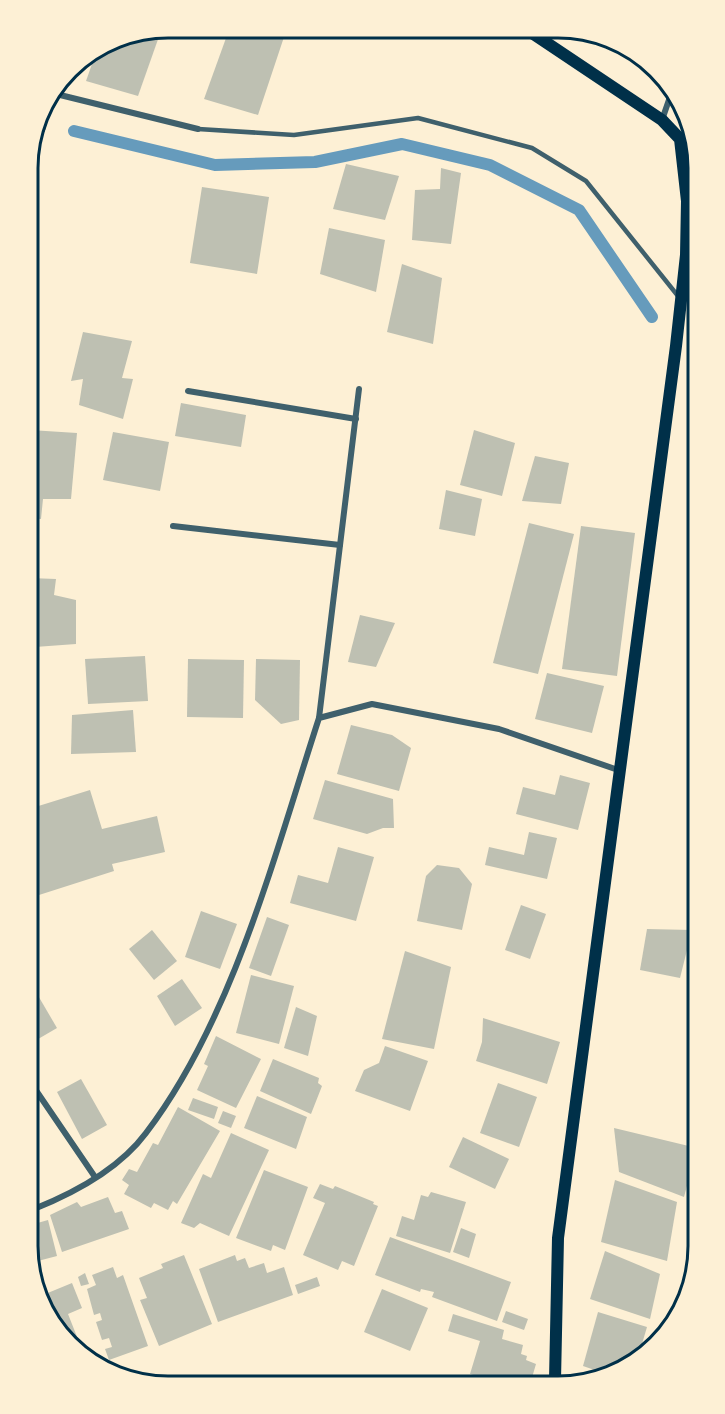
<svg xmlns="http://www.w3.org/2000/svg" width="725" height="1414" font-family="Overpass,sans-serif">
<rect width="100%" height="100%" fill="#fdf0d5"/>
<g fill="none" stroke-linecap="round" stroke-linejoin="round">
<polyline stroke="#669bbc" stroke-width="12" points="74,131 215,165 315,162 402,144 490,165 579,210 652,317"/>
</g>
<g fill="#bec0b2">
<polygon points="230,27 287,28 258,115 204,99"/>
<polygon points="162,28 138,96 86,81 98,47 114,38"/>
<polygon points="577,30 585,30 612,43 611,45"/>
<polygon points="346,164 399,176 385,220 333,209"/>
<polygon points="441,168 461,173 451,244 412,240 415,190 440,189"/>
<polygon points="202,187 269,197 257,274 190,263"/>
<polygon points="329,228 385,240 376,292 320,274"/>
<polygon points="402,264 442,278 433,344 387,332"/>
<polygon points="83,332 132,341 122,378 133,379 123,419 79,405 83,379 71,381"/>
<polygon points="181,403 246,415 241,447 175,436"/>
<polygon points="30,430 77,433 71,499 43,499 41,519 30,518"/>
<polygon points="474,430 515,443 502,496 460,485"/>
<polygon points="113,432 169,442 160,491 103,480"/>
<polygon points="535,456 569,463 561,504 522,501"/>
<polygon points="446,490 482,499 475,536 439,529"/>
<polygon points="529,523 574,534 538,674 493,663"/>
<polygon points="581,526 635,533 617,676 562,669"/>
<polygon points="30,578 56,579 54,595 76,600 76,644 35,647 36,612 31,613"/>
<polygon points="360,615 395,623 376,667 348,662"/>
<polygon points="145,656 148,701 88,704 85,659"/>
<polygon points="188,659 244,660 243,718 187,717"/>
<polygon points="256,659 300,660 299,720 281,724 255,700"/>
<polygon points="547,673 604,686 592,733 535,719"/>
<polygon points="133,710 136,752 71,754 72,715"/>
<polygon points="31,721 34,721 39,764 32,766"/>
<polygon points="351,725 392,735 411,748 399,791 337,774"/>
<polygon points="560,775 590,783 578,830 516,814 523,787 555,795"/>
<polygon points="325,780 393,799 394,828 383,828 367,834 313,819"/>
<polygon points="90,790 102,829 157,816 165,852 112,864 114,871 39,895 32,872 32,808"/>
<polygon points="529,832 557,838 547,879 485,865 489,847 524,855"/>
<polygon points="338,847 374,857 356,921 290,903 298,875 328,883"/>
<polygon points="437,865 459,868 472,884 462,930 417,921 426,876"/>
<polygon points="521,905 546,914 530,959 505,950"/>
<polygon points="201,911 237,924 220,969 185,957"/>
<polygon points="267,917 289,925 271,976 249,968"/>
<polygon points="647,929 692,930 680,978 640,970"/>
<polygon points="152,930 177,961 154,980 129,949"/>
<polygon points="405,951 451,967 434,1049 382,1039"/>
<polygon points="251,975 294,986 279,1044 236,1033"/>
<polygon points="182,979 202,1008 175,1026 157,996"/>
<polygon points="696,980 696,1004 690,1001"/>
<polygon points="33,987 57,1028 33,1042"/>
<polygon points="296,1007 317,1016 308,1056 284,1048"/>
<polygon points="483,1018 560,1042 547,1084 476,1061 482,1042"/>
<polygon points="216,1036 261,1059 236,1108 197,1090 208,1066 204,1064"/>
<polygon points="385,1046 428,1061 410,1111 355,1091 364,1070 379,1063"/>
<polygon points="273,1059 319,1078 318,1083 322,1086 311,1114 260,1091"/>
<polygon points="81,1079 107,1125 82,1139 57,1092"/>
<polygon points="498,1083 537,1097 519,1147 480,1133"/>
<polygon points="257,1096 307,1117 296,1149 244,1128"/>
<polygon points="193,1098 218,1107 214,1119 188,1110"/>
<polygon points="178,1107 220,1131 177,1204 173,1201 168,1210 154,1203 151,1208 124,1194 129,1185 122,1180 129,1169 137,1172 153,1143 158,1145"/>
<polygon points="223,1111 236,1116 231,1128 218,1123"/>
<polygon points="614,1128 697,1148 684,1197 619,1172"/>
<polygon points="231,1133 269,1150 229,1236 200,1223 194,1228 181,1223 203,1174 211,1178"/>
<polygon points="463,1137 509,1159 495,1189 449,1167"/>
<polygon points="264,1170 308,1187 285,1250 273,1245 271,1251 236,1238"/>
<polygon points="615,1180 677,1202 667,1261 601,1242"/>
<polygon points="320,1184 333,1189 335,1186 374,1202 373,1204 378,1206 354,1266 342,1261 338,1270 303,1255 325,1203 313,1198"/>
<polygon points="431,1192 466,1202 450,1253 396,1236 402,1216 414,1220 421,1195 428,1197"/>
<polygon points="108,1197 115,1213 122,1211 129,1229 62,1252 50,1215 77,1202 81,1207"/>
<polygon points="48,1220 57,1256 34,1262 34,1224"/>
<polygon points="461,1228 476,1234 469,1258 453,1252"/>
<polygon points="390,1237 511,1282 497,1321 432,1297 434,1292 421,1289 420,1292 375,1275"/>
<polygon points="605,1251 660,1274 650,1319 590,1299"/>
<polygon points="184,1255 212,1324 159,1346 140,1300 147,1298 139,1278 163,1268 161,1264"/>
<polygon points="235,1255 237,1261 245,1258 249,1268 264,1263 267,1273 284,1267 293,1295 218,1322 199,1269"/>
<polygon points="113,1267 117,1278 123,1275 148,1346 109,1360 105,1349 112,1347 109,1338 102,1340 96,1322 102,1320 100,1313 94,1315 87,1289 96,1285 92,1275"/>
<polygon points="85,1273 89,1284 81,1286 78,1277"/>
<polygon points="317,1277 320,1286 298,1294 295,1285"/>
<polygon points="72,1283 82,1308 68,1314 85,1357 75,1352 38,1297"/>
<polygon points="382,1289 428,1308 410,1351 364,1332"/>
<polygon points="506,1311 528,1319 524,1330 502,1322"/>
<polygon points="598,1312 647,1327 639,1354 609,1375 583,1366"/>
<polygon points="453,1314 504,1330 502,1339 523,1345 521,1354 527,1356 526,1360 536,1364 531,1381 492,1381 470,1374 480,1341 448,1331"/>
</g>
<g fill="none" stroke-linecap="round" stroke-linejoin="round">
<polyline stroke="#3f606c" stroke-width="4.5" points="198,129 294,135 418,118 532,148 586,181 678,296"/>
<g stroke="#3f606c" stroke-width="6">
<polyline points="52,93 198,129"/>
<polyline points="662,120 671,94"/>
<polyline points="28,151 42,130 52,92"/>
<polyline points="188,391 356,419"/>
<polyline points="173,526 340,545"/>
<polyline points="319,718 359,389"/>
<polyline points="33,1086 95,1177"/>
<path d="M34,1209C74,1193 120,1168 146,1133C233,1019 275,853 319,718L372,704L499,729L621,771"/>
</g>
<polyline stroke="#003049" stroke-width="12" points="526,29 662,120 680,139 687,201 686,255 676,346 558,1238 555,1380"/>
</g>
<path d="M0 0H725V1414H0ZM168 38H558A130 130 0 0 1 688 168V1246A130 130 0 0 1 558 1376H168A130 130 0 0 1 38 1246V168A130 130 0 0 1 168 38Z" fill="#fdf0d5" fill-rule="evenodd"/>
<path fill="none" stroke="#003049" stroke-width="3" d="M168 38H558A130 130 0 0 1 688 168V1246A130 130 0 0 1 558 1376H168A130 130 0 0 1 38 1246V168A130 130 0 0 1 168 38Z"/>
</svg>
